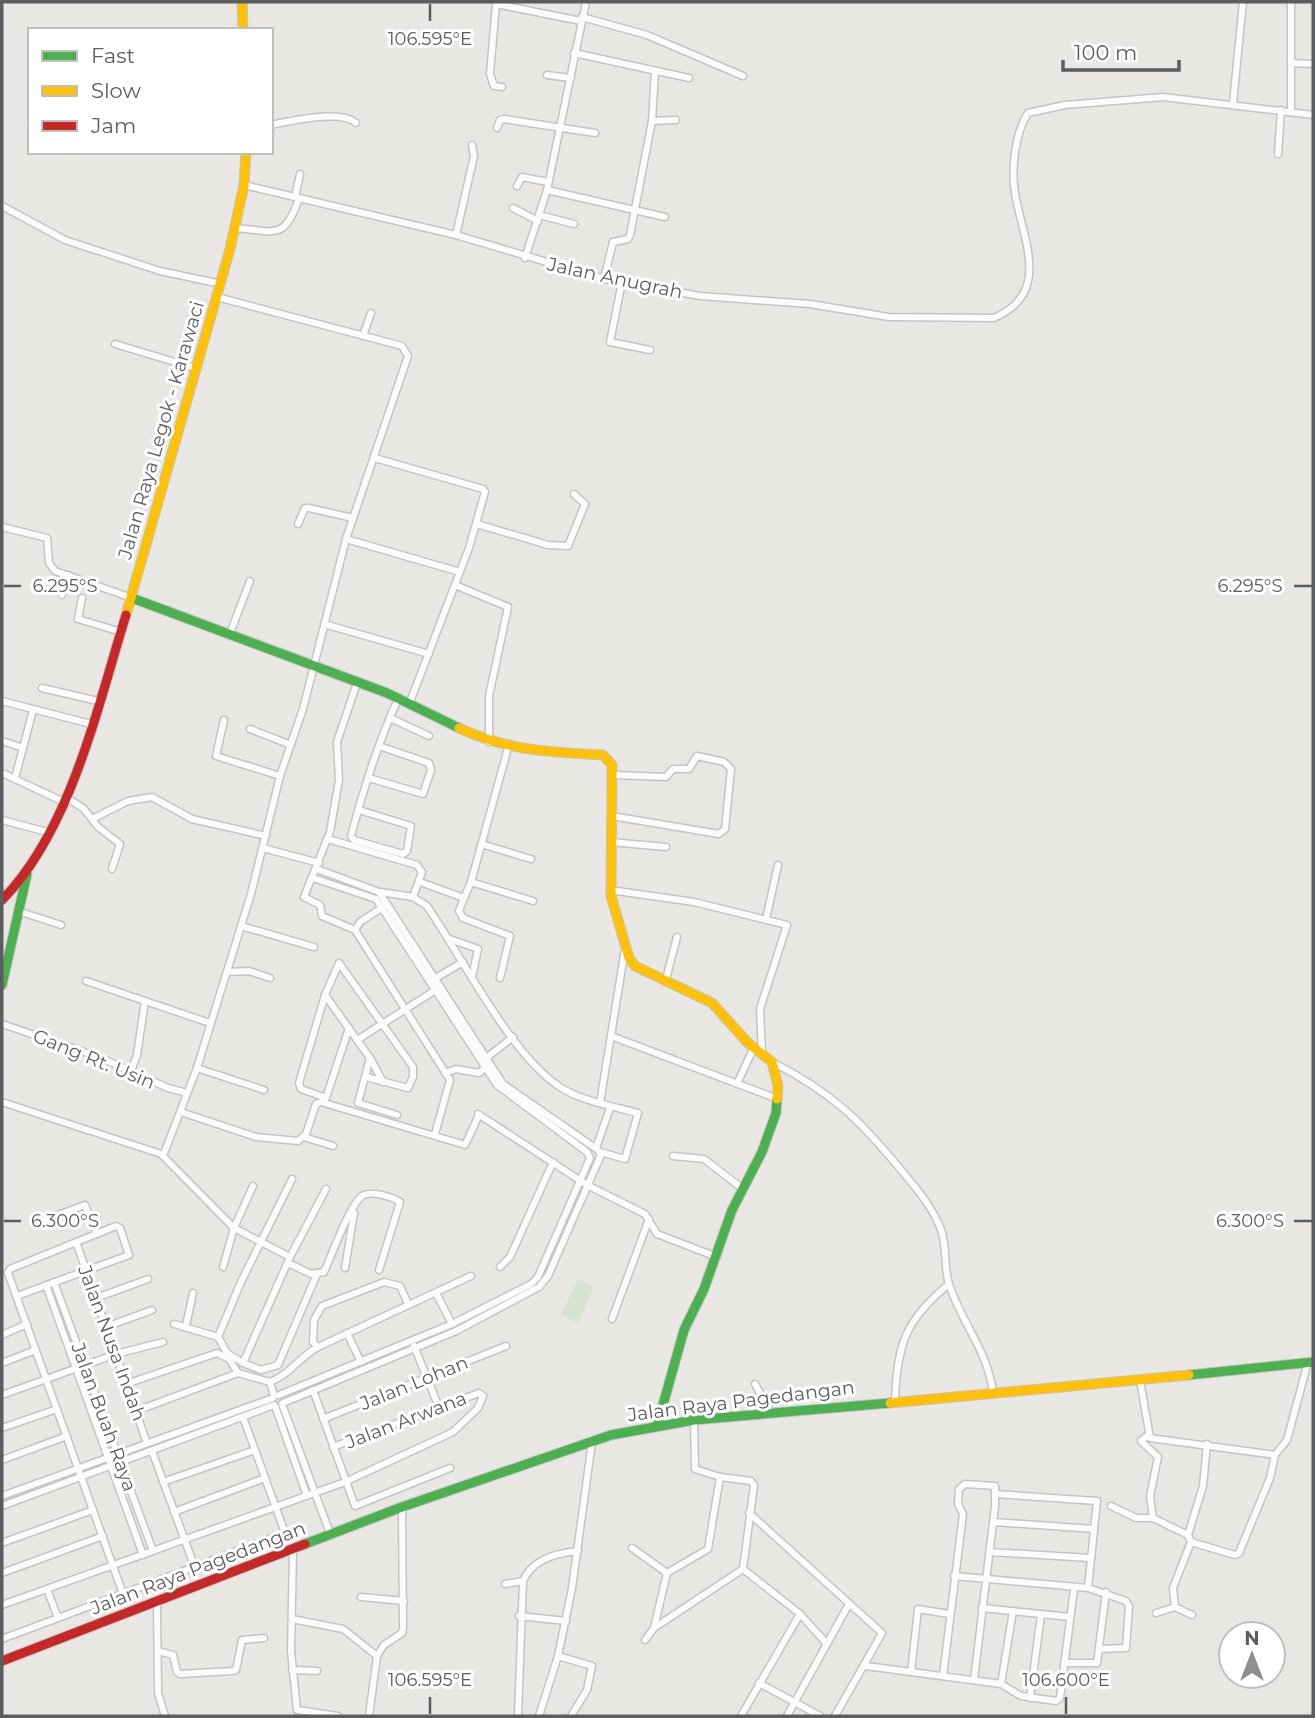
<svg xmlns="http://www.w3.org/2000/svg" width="1315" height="1718" font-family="Montserrat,sans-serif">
<rect width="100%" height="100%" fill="#e9e7e4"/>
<polygon fill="#d5e4d1" points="578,1279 594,1287 578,1323 561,1315"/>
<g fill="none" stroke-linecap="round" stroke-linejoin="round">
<defs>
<g id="street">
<polyline points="1291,2 1291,112"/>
<polyline points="582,17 647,35 743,76"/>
<polyline points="574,53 689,78"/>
<polyline points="1291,63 1313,64"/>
<polyline points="547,75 571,78"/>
<polyline points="502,87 494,86 490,74 496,4 581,21"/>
<polyline points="1233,103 1243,2"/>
<polyline points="652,121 655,71"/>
<path d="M271,125C290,121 341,109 356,123"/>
<polyline points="497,128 500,120 504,119 595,133"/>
<polyline points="1278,154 1281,110"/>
<path d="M244,185L456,235L604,279L700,296L810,304L889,317L994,318C1053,293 1022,238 1015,193C1011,169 1015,133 1028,113L1065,105L1163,97L1313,115"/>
<polyline points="517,186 522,177 548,182"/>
<polyline points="547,190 665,217"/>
<polyline points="295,197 300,174"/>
<polyline points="2,206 65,240 160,271 221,284"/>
<polyline points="513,208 538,221"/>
<polyline points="539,215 574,224"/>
<path d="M235,228C275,231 285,241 299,198"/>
<polyline points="456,235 474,156 472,145"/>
<polyline points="525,258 547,190 586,2"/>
<polyline points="604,279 613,242 628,239 630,235 652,121 676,120"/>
<polyline points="622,282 610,342 650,350"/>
<polyline points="363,336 371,313"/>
<polyline points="115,344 198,369"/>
<polyline points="375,458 483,489 485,492 469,548 410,702"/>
<polyline points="298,524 305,508 309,508 353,518"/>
<polyline points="477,524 548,545 568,546 585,504 574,494"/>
<polyline points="2,527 47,538 49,563 55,571 132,598"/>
<polyline points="346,539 460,572"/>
<polyline points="455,585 508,607 489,696 489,742"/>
<polyline points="62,595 68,575"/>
<polyline points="82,598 78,619 121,632"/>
<polyline points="324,624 429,654"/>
<polyline points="229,636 250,581"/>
<polyline points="357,683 337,742 339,780 330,832 304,897 320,905 322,916 355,930 450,1080 435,1134"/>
<polyline points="42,688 98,701"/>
<polyline points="2,701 91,724"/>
<polyline points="390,718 429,736"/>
<polyline points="224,720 216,756 280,776"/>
<polyline points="250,729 291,745"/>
<polyline points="2,741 23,748 15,778"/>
<polyline points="23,748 33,710"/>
<polyline points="2,773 64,802"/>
<polyline points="369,778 423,794 431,770 429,763 382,747"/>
<polyline points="66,797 84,809 98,827 120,844 112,869"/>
<path d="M359,810L411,826L407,851L403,854L354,840L351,836C362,793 380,737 399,697"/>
<polyline points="612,816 719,834 725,829 731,769 724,762 697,756 689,769 673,769 666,777 613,775"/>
<polyline points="92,819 128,801 152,797 192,819 266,836"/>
<polyline points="2,820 51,833"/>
<polyline points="328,839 417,865 422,872 413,897"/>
<polyline points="611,842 666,847"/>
<polyline points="481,844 531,859"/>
<polyline points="263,848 319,863"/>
<polyline points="471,882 508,748"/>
<polyline points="423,883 464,898 471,882 533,901"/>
<polyline points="610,890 694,902 787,925 760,1009 762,1052"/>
<path d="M380,892L413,897L427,906C462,957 508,1050 557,1085C577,1100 615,1107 638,1113L625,1159L600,1152"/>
<polyline points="464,898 459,911 463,918 510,936 500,978"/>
<polyline points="18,911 61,925"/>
<polyline points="766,919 778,865"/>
<polyline points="241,926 314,947"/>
<polyline points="355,930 360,922 383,907"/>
<polyline points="450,939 478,949 472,977"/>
<polyline points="227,972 249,971 270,978"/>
<polyline points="434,979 463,962"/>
<polyline points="666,979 677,937"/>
<polyline points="86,981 210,1023"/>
<polyline points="325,995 370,1058 383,1082"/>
<polyline points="2,1024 99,1057 168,1088 187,1093"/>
<polyline points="349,1028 326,1098 301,1089 299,1083 325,995 339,963 413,1067 413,1077 408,1088 366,1077"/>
<polyline points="611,1036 778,1099"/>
<polyline points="357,1040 434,991"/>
<polyline points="370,1058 358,1103 397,1115"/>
<polyline points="485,1059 513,1037"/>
<path d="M772,1062C831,1092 859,1119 901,1170C916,1188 931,1205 940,1227C948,1246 943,1265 949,1284C962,1324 987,1349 993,1392"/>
<polyline points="197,1068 264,1090"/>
<polyline points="131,1071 137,1055 145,1001"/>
<polyline points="445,1073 456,1069 479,1073 485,1068"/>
<polyline points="737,1084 754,1047"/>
<polyline points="2,1102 161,1154 234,1228 290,1257"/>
<polyline points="600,1103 625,949"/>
<polyline points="181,1112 256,1137 298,1141 306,1134 316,1104 321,1102 465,1145 479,1115"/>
<polyline points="478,1114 587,1185 645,1214 657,1234 717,1257"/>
<polyline points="304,1137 333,1146"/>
<polyline points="596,1148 610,1108"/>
<polyline points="163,1156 197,1068 251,894 280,776 303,709 346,539 408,356 402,346 217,297"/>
<polyline points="673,1156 704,1159 743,1189"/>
<polyline points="34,1224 85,1205 97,1234"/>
<polyline points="76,1242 147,1443"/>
<path d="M288,1263L311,1274L324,1272C332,1255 349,1206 362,1196C370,1190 393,1197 400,1202L379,1270"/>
<polyline points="223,1267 234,1228 253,1186"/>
<polyline points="500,1267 510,1257 553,1162"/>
<polyline points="345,1268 354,1213"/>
<polyline points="54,1282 153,1551"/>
<polyline points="46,1285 143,1555"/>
<polyline points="436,1293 452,1324"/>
<polyline points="17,1296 129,1255 120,1228 116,1226 10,1269 8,1273 123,1594"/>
<polyline points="96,1298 148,1279"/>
<polyline points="408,1304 400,1286 384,1282 322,1306 314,1320 313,1342 318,1347 471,1276"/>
<polyline points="612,1319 649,1219"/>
<polyline points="174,1324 218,1337 227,1353 243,1363 290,1257 326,1189"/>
<polyline points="186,1326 193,1293"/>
<polyline points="106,1327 152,1310"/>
<polyline points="347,1333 361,1362"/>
<polyline points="2,1335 27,1324"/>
<polyline points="218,1337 241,1282 292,1179"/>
<polyline points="414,1346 438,1405"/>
<polyline points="2,1363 36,1350"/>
<polyline points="243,1363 261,1370 278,1365 317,1274"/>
<polyline points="1140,1380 1150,1438 1275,1455"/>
<path d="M270,1382C291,1374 299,1357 318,1347"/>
<polyline points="126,1384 217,1353 229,1359 238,1373"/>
<polyline points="755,1384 771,1413"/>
<polyline points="313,1390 355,1506 450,1468"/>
<polyline points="2,1395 116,1354 163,1342"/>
<polyline points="279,1395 452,1324 531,1284 538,1277 590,1158 587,1152 497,1085 376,899 313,878"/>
<path d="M895,1401C897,1345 905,1320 949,1284"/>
<polyline points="283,1403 456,1331 539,1287 548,1276 601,1155 598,1150 503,1084 379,892 317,869"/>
<polyline points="282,1404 331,1536"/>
<polyline points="275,1406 307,1496"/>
<polyline points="136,1411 238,1373 270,1382 274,1396"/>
<polyline points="323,1419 506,1346"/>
<polyline points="2,1428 57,1409"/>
<polyline points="1148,1435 1141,1441 1158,1457 1150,1496 1153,1518 1188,1535"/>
<polyline points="152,1451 195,1568"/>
<polyline points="2,1460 67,1436"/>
<polyline points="163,1482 255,1450"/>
<polyline points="996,1494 1097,1501 1088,1588"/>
<polyline points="2,1496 273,1398"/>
<polyline points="2,1506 274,1405"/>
<polyline points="1111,1506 1136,1518 1153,1518"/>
<polyline points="174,1512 265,1478"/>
<polyline points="749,1513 882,1633 835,1716"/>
<polyline points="993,1522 1094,1529"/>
<polyline points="1191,1542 1235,1555 1239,1553 1270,1478 1275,1455 1287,1440 1308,1362"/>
<polyline points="2,1543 93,1510"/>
<polyline points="632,1548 667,1573"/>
<polyline points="293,1551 291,1651 297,1710 338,1716"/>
<polyline points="989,1552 1090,1558"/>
<polyline points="743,1569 800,1614 827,1644"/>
<polyline points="2,1573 103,1536"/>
<polyline points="954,1576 1088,1588 1126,1601 1129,1606 1126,1648 1100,1649"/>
<polyline points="505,1584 523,1581"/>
<polyline points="47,1589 58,1618"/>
<polyline points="361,1597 404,1601"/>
<polyline points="157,1602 158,1693 165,1716"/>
<polyline points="2,1605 345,1482 453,1432 478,1408 483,1396 479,1393 333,1447"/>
<polyline points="982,1608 1070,1617"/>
<polyline points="1156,1613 1175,1607"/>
<polyline points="1192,1615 1175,1607 1173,1588 1191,1542 1188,1535 1203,1486 1207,1444"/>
<polyline points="519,1616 566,1621"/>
<polyline points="292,1619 343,1629 377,1656"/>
<polyline points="654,1628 743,1569 754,1485 751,1481 720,1477 695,1469 694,1420"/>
<polyline points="2,1639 285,1533 243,1417"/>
<polyline points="645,1640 654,1628 667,1573 708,1549 720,1477"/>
<polyline points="158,1651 173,1655 177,1672 180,1674 231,1671 236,1670 242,1640 264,1638"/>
<polyline points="558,1656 592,1666 587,1690 571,1716"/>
<polyline points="1064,1663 1097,1663 1106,1592"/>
<polyline points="866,1666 1001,1684 1021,1696 1056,1701 1060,1698 1074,1589"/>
<polyline points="292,1670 317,1671"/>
<polyline points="911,1672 918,1609 949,1614"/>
<polyline points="943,1676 963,1514 958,1504 959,1489 965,1484 995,1486 995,1506 974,1680"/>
<polyline points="759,1683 820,1716"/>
<polyline points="1001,1684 1013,1611"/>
<polyline points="1030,1698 1041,1615"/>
<polyline points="369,1716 377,1656 384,1645 402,1633 403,1628 402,1507"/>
<path d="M518,1716L523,1581C532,1559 556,1553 578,1551"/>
<polyline points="539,1716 558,1656 572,1588 592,1442"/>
<polyline points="741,1716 800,1614"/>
<polyline points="787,1716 849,1604"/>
</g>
<g id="fast">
<polyline points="132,598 387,693 459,728"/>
<polyline points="2,985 27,874"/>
<polyline points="1189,1375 1313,1362"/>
<polyline points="657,1426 684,1330 704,1289 732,1210 762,1152 776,1113 777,1099"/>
<polyline points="305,1544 402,1507 611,1435 694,1420 890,1403"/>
</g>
<g id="slow">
<polyline points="242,2 243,30"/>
<polyline points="126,615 230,249 244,185 246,152"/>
<path d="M459,728C508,751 550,752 603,755L612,765L611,896L629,958L635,966L712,1003L748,1043L772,1062L778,1086L777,1099"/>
<polyline points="890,1403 1189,1375"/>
</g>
<g id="jam">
<path d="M2,900C71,830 97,708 126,615"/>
<polyline points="2,1661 305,1544"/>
</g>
</defs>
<use href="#street" stroke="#c3c4c4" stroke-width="9"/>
<use href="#fast" stroke="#c3c4c3" stroke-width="11"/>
<use href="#slow" stroke="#c3c4c3" stroke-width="11"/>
<use href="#jam" stroke="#c3c4c3" stroke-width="11"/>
<use href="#street" stroke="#fcfbfb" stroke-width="6"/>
<use href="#fast" stroke="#4caf50" stroke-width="9"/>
<use href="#slow" stroke="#ffc107" stroke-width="9"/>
<use href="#jam" stroke="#c62828" stroke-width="9"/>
</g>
<path fill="none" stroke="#5a5e61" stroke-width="2.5" d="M430,4V21M4,586H21M1294,586H1312M4,1221H21M1294,1221H1312M430,1697V1714M1066,1697V1714"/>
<g text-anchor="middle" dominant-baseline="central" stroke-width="6" stroke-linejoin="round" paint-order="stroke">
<g font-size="19" fill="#5a5e61" stroke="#fff">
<text transform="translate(615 278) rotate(12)">Jalan Anugrah</text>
<text transform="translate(161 430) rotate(-74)">Jalan Raya Legok - Karawaci</text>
<text transform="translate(94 1059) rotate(22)">Gang Rt. Usin</text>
<text transform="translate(112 1343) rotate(70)">Jalan Nusa Indah</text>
<text transform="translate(414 1383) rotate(-22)">Jalan Lohan</text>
<text transform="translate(741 1401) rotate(-7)">Jalan Raya Pagedangan</text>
<text transform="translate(104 1417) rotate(70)">Jalan Buah Raya</text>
<text transform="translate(406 1420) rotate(-21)">Jalan Arwana</text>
<text transform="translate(198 1568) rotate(-21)">Jalan Raya Pagedangan</text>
</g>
</g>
<g font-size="18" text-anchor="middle" fill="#5a5e61" stroke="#fff" stroke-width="6" stroke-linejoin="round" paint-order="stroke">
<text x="430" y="45">106.595°E</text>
<text x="65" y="592">6.295°S</text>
<text x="1250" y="592">6.295°S</text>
<text x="65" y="1227">6.300°S</text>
<text x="1250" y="1227">6.300°S</text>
<text x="430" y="1686">106.595°E</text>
<text x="1066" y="1686">106.600°E</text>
</g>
<rect width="1315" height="1718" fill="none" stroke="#5a5e61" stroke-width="7"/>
<rect x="28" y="28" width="245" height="126" fill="#ffffff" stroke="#bdbfc0" stroke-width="2"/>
<rect x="42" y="51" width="35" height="10" fill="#4caf50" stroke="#bdbfc0" stroke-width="2"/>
<text x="91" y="63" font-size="21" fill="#5a5e61">Fast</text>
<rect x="42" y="86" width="35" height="10" fill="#ffc107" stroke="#bdbfc0" stroke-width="2"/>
<text x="91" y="98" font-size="21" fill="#5a5e61">Slow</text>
<rect x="42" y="121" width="35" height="10" fill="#c62828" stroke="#bdbfc0" stroke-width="2"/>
<text x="91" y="133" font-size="21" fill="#5a5e61">Jam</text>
<g transform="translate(1252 1655)"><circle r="33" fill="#ffffff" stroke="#bdbfc0" stroke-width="2"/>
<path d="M0-5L12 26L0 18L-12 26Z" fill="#8c8e8f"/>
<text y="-10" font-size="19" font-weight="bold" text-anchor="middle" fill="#5a5e61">N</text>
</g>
<path d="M1063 60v10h116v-10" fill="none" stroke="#5a5e61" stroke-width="3.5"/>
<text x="1074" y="60" font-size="21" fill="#5a5e61" stroke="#ffffff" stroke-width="5" paint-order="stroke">100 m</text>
</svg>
